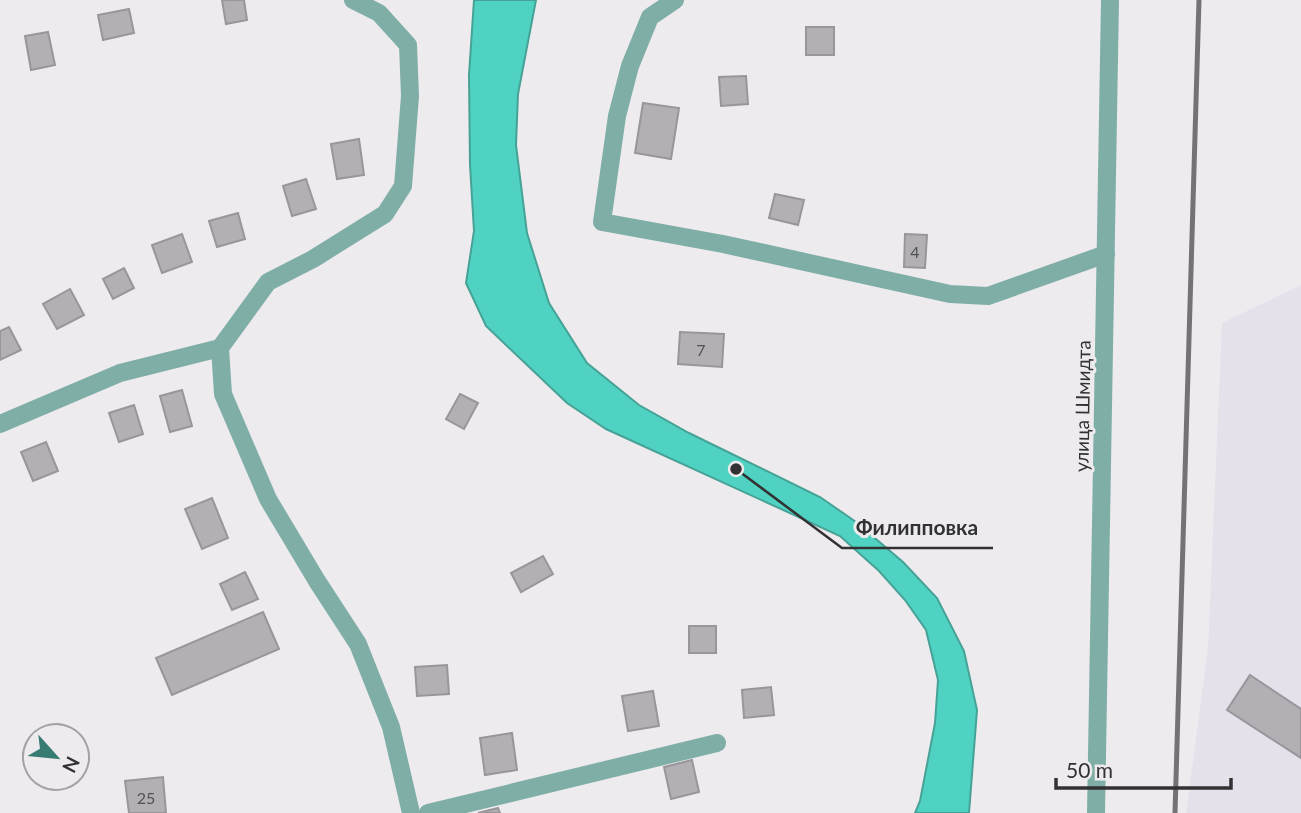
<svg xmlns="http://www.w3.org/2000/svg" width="1301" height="813" font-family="Lato,sans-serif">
<rect width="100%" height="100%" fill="#eeebef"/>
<polygon fill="#e6e0eb" points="1301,285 1301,813 1186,813 1208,648 1222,323"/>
<polygon fill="#4fd2c1" stroke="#46a296" stroke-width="2" points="474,0 536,0 518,94 516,145 527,233 549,303 587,363 639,405 689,433 820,497 856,522 903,562 937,598 964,651 977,710 969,813 915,813 920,801 935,723 938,680 926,630 905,600 879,571 840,536 606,429 567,403 486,326 466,283 474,231 470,165 469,75"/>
<g fill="#b2b0b4" stroke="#98969a" stroke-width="2">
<polygon points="222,0 244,0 247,20 226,24"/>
<polygon points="129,9 134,33 103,40 98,15"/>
<rect x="806" y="27" width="28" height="28"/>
<polygon points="48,32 55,65 31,70 25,36"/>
<polygon points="746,76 748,104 721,106 719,77"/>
<polygon points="643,103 679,108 671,159 635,153"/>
<polygon points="359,139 364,175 337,179 331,144"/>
<polygon points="306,179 316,209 292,216 283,186"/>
<polygon points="775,194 804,200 798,225 769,218"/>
<polygon points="238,213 245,239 217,247 209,221"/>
<polygon points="182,234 192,262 162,273 152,245"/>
<polygon points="905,234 927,235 925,268 904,267"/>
<polygon points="124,268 134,288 113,299 103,279"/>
<polygon points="70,289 84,315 57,329 43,304"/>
<polygon points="9,327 21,350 0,360 0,331"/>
<polygon points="680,332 724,334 722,367 678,364"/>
<polygon points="182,390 192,426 170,432 160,396"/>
<polygon points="460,394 478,403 464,429 446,419"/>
<polygon points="134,405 143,434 119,442 109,413"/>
<polygon points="46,442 58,471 33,481 21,452"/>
<polygon points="212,498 228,538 202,549 185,509"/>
<polygon points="543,556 553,574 521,592 511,573"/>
<polygon points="245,572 258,599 232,610 220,584"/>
<polygon points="263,612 279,649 172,695 156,658"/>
<rect x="689" y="626" width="27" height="27"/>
<polygon points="447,665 449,694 417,696 415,667"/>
<polygon points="1250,675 1301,709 1301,758 1227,710"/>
<polygon points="771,687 774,715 744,718 742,690"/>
<polygon points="653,691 659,726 628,731 622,696"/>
<polygon points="512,733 517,770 485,775 480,738"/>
<polygon points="692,760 699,792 671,799 664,767"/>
<polygon points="163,777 166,813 129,813 125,781"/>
<polygon points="498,808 500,813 478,813"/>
</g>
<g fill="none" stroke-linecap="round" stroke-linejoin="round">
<g stroke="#7eaea6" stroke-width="18">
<polyline points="353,0 379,13 408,45 410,96 403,186 385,214 313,259 268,282 220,348 223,394 268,499 317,581 358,644 391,727 411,813"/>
<polyline points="675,0 650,17 630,66 617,116 602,222 723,244 950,294 988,296 1106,254"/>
<polyline points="0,424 120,373 220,348"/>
<polyline points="428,813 717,743"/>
<polyline points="1096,813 1110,0"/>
</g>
<polyline stroke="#747275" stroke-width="5" points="1175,813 1199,0"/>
</g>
<g text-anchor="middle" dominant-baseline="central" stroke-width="6" stroke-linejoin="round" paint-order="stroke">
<g font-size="16" fill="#525153">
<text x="915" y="251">4</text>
<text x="701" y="349">7</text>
<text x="146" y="797">25</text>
</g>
<g font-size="19" fill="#323133" stroke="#eeebef">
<text transform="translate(1082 406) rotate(-89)">улица Шмидта</text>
</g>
</g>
<path fill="none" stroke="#323133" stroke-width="2.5" d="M736 469L842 548H993"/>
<circle fill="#323133" stroke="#eeebef" stroke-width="2.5" cx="736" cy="469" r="7"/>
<g font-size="21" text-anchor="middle" font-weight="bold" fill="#323133" stroke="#eeebef" stroke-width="6" stroke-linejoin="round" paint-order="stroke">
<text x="917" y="535">Филипповка</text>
</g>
<g transform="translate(56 757) rotate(117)"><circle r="33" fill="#eeebef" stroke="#a3a1a4" stroke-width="2"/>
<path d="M0-5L12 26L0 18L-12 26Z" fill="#367c72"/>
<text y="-10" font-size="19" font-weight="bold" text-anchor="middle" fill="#323133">N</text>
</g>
<path d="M1056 778v10h175v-10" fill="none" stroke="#323133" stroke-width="3.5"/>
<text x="1066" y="778" font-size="21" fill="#323133" stroke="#eeebef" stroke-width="5" paint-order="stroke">50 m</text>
</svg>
